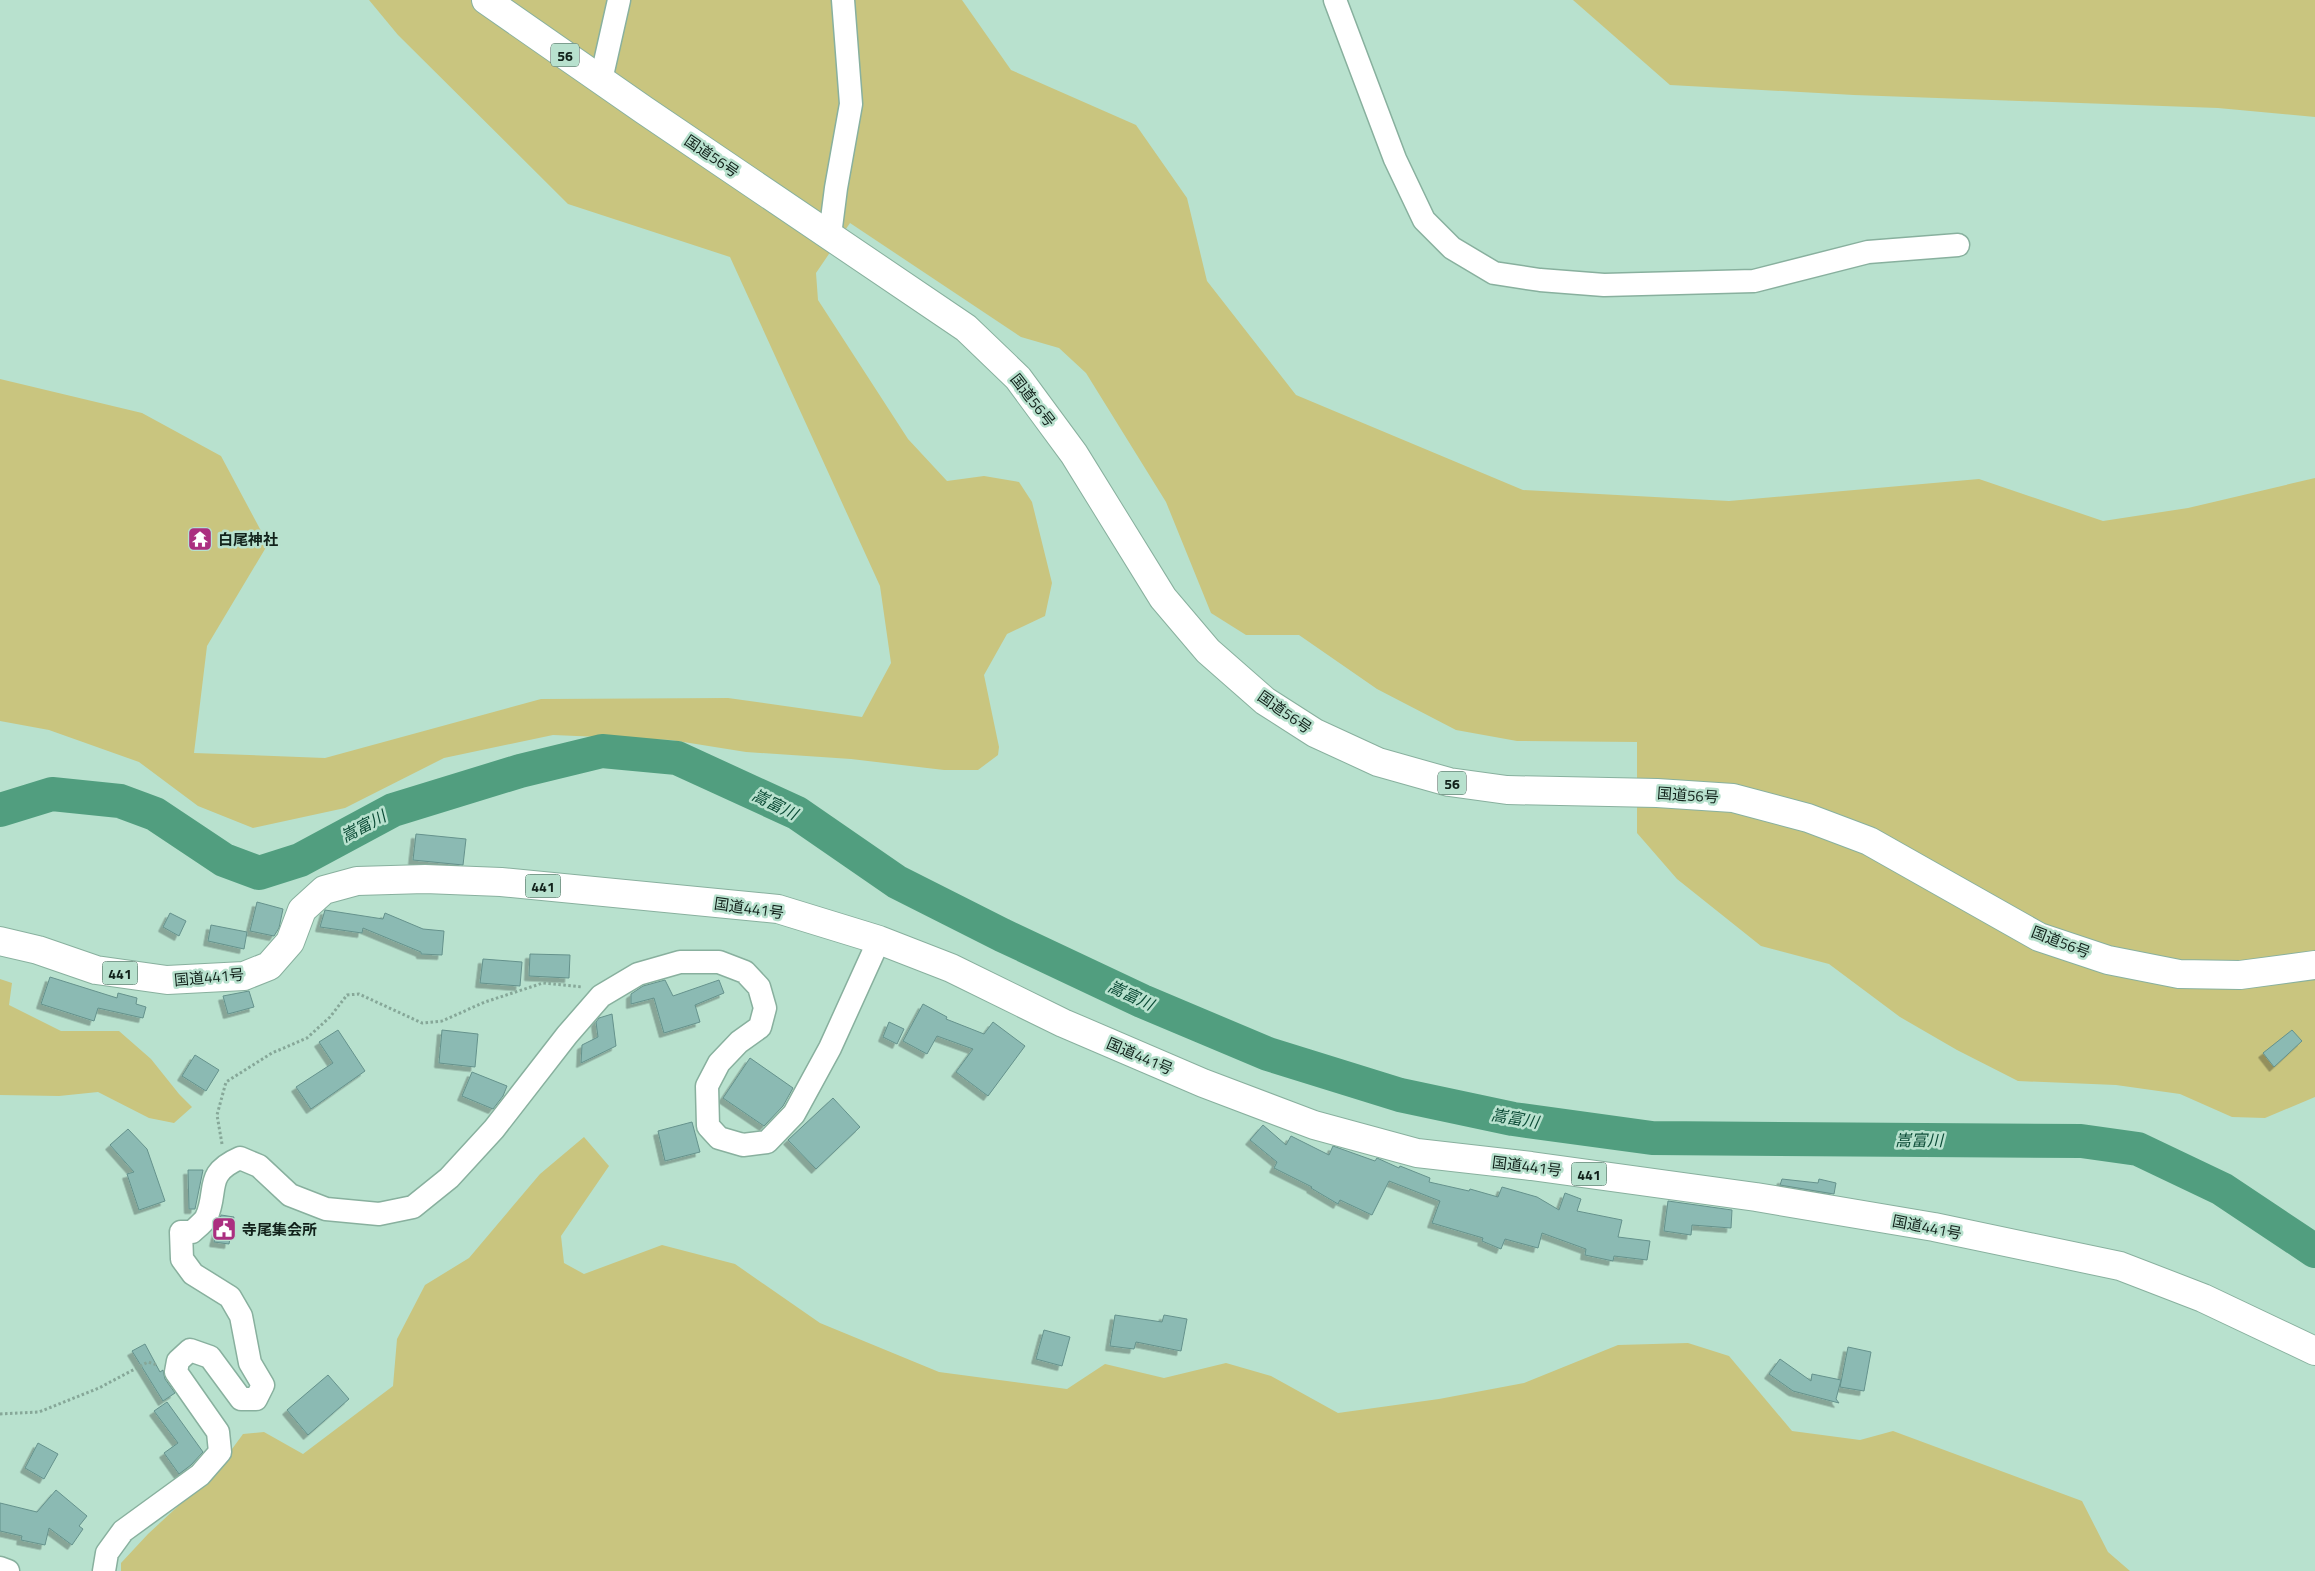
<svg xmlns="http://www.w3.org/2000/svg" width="2315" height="1571" font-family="'Titillium Web','Noto Sans JP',sans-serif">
<defs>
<filter id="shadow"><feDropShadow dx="-4.5" dy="4.5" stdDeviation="0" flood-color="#0004"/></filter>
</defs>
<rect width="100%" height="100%" fill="#b8e1ce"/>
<g fill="#c9c57f">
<polygon points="369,0 962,0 1011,70 1136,125 1187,198 1207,281 1296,395 1523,490 1729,501 1979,479 2103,521 2188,508 2315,478 2315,1097 2265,1118 2232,1117 2180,1094 2116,1085 2018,1081 1957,1050 1900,1017 1829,964 1761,946 1677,879 1637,833 1637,742 1517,741 1456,730 1377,689 1299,635 1246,635 1211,613 1166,502 1086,373 1059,348 1021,337 850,223 816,273 818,300 908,439 947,481 984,476 1019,482 1032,502 1052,583 1045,616 1007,634 984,675 999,747 998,755 978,770 944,770 851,759 746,752 671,740 553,735 444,758 345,808 253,828 198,806 139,762 49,730 0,721 0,379 142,413 221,456 268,544 207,646 194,753 325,758 541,699 728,698 862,717 891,663 880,586 730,257 568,204 398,35"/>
<polygon points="1573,0 2315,0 2315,117 2218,108 1854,95 1670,85"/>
<polygon points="0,979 12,983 9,1005 61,1031 119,1031 151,1059 179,1094 192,1107 174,1123 149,1118 98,1092 59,1096 0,1095"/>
<polygon points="584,1137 609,1166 561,1236 564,1263 584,1274 662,1245 735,1264 820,1323 939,1372 1067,1389 1105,1364 1164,1378 1226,1363 1271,1376 1338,1413 1439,1399 1524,1383 1618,1345 1688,1343 1729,1356 1792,1431 1860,1440 1893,1431 2082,1501 2108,1552 2130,1571 121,1571 121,1563 148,1534 216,1471 243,1434 264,1432 303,1454 393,1386 397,1339 425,1285 469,1258 540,1174"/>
</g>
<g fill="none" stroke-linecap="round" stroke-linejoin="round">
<polyline stroke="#519e7f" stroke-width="34" points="0,810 52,794 120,801 155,814 224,860 259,873 300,860 393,810 520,771 602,751 677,758 797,813 897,882 1002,935 1142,1001 1268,1054 1400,1095 1513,1119 1652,1138 2081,1141 2138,1149 2222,1189 2315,1251"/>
</g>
<g fill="#8bbab3" stroke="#65928c" filter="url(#shadow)">
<polygon points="416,834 466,839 463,865 413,860"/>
<polygon points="257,902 283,909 279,928 274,936 250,931"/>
<polygon points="325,910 383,919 385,913 423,929 444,931 442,955 421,954 421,952 363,928 362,933 320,927"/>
<polygon points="170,913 186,921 179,936 163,927"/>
<polygon points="211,925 247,932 244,949 208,941"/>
<polygon points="530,954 570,955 569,978 529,976"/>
<polygon points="483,959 522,962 520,986 480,983"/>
<polygon points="50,977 117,998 118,993 137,998 136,1004 146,1007 143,1018 98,1008 94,1021 41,1004"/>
<polygon points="665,980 673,996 719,980 724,993 695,1005 700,1022 664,1033 654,998 631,1004 631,994 643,986"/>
<polygon points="249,991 254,1007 228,1014 223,996"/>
<polygon points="923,1004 947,1017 946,1019 984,1034 993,1022 1025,1046 988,1096 956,1072 973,1049 937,1036 927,1054 903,1041"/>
<polygon points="612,1014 616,1046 581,1063 582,1045 598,1037 596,1022 599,1018"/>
<polygon points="889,1022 904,1029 897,1044 883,1037"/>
<polygon points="338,1030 365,1071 311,1109 296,1087 333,1063 319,1042"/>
<polygon points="442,1030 478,1034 475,1067 439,1063"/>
<polygon points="2292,1030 2302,1041 2274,1067 2263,1053"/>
<polygon points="195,1055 219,1070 206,1091 182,1076"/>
<polygon points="750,1058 793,1088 783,1106 764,1126 723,1098"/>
<polygon points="472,1072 507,1086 503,1096 493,1109 462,1096"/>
<polygon points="833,1098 860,1127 816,1169 788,1140"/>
<polygon points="692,1122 700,1152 665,1161 658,1131"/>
<polygon points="1263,1125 1286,1145 1291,1136 1329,1155 1333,1146 1375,1161 1377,1158 1399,1168 1400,1166 1430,1178 1429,1182 1469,1191 1470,1189 1498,1197 1502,1187 1537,1197 1559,1210 1565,1193 1581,1199 1577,1211 1622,1220 1618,1237 1650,1241 1647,1260 1614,1256 1613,1261 1585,1255 1586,1249 1542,1233 1538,1248 1505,1239 1501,1249 1482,1241 1483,1238 1432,1223 1440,1201 1389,1181 1372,1215 1340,1200 1338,1204 1311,1188 1312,1187 1274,1168 1277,1162 1250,1140"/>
<polygon points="128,1129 147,1149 165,1201 139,1210 127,1174 134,1172 110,1145"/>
<polygon points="188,1170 203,1170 195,1209 189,1209"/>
<polygon points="1782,1179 1818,1183 1819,1179 1836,1183 1834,1194 1780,1185"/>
<polygon points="1668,1201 1732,1210 1731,1228 1692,1225 1691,1235 1664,1231"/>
<polygon points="221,1215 234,1217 229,1244 214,1242"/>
<polygon points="1115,1315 1162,1322 1164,1315 1187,1319 1181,1351 1136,1342 1134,1349 1110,1346"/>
<polygon points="1044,1330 1070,1337 1062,1366 1036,1359"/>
<polygon points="145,1344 160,1372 163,1370 165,1379 175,1393 163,1401 132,1351"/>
<polygon points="1848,1347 1871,1352 1864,1391 1840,1387"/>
<polygon points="1780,1359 1811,1381 1812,1374 1841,1380 1836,1399 1839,1403 1793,1391 1769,1374"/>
<polygon points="328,1375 349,1399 308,1435 287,1410"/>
<polygon points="167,1402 203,1452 191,1465 179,1474 164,1453 178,1443 154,1411"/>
<polygon points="38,1443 58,1454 44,1479 25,1468"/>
<polygon points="56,1490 87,1516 79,1526 83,1529 72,1545 49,1528 45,1545 21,1540 22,1536 0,1531 0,1503 37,1512"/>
</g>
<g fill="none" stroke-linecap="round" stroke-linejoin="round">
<defs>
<g id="minor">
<polyline points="1335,0 1395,159 1424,220 1452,248 1494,273 1540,280 1604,285 1754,281 1868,252 1958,245"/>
<polyline points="601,80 619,0"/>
<polyline points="830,235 836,188 851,104 843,0"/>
<polyline points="0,1568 8,1571"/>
<path d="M104,1571L107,1553L123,1531L200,1475L220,1452L218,1432L176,1372L178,1361L190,1350L210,1357L241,1399H256L263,1385L250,1363L241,1316L230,1297L193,1274L182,1259L181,1232H192C196,1228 203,1223 206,1218C219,1190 203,1174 240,1158L259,1166L290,1195L326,1209L379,1214L413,1207L449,1178L494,1129L567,1035L601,996L638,974L680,962H719L745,972L759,987L765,1008L760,1027L739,1042L719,1063L707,1086L708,1126L719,1138L743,1145L767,1142L794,1114L830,1048L879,940"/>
</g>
<g id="highway">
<polyline points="486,0 644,110 966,328 1018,378 1074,454 1163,598 1208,651 1265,701 1315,733 1378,762 1449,782 1507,790 1657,793 1733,798 1808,818 1869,841 2039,937 2108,960 2179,974 2240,975 2315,965"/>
<polyline points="0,941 38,950 96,970 167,980 244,976 269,966 290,942 302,910 324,890 357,881 425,879 501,882 778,909 879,940 951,968 1063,1023 1203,1083 1314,1125 1417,1153 1531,1166 1756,1197 1934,1227 2120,1266 2203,1298 2315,1351"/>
</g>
</defs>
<use href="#minor" stroke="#88b09e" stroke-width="25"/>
<use href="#highway" stroke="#88b09e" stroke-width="30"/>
<g stroke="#86a798" stroke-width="3" stroke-dasharray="2.5 2.5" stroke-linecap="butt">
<polyline points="222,1144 217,1115 226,1082 272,1053 307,1038 330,1017 347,995 359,994 422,1023 442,1021 485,1002 543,983 582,987"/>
<polyline points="0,1414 39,1412 99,1388 148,1362 157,1365"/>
</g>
<use href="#minor" stroke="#fff" stroke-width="22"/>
<use href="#highway" stroke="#fff" stroke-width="28"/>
</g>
<defs>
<symbol id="temple-square" viewBox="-11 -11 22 22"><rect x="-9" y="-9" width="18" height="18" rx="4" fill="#ab2f80" stroke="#b8e1ce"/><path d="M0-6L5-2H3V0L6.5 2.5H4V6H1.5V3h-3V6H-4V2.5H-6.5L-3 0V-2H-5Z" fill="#fff"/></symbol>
<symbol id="civic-square" viewBox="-11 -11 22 22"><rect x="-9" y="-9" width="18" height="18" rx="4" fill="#ab2f80" stroke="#b8e1ce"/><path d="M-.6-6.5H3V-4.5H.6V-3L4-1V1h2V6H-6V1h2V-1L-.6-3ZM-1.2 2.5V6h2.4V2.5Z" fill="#fff"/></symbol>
</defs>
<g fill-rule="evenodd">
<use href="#temple-square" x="186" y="525" width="28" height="28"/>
<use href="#civic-square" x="210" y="1215" width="28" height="28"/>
</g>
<g text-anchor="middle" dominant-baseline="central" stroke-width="5" stroke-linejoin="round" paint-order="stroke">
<g fill="#b8e1ce" stroke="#435b50" stroke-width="1">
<rect x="551" y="43.5" width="28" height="23" rx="4"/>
<rect x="1438" y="771.5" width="28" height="23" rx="4"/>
<rect x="525.5" y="874.5" width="35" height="23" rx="4"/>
<rect x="102.5" y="961.5" width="35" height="23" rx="4"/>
<rect x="1571.5" y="1162.5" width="35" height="23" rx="4"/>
</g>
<g font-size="14" font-weight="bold" fill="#11211a">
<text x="565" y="55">56</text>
<text x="1452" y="783">56</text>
<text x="543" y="886">441</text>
<text x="120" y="973">441</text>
<text x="1589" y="1174">441</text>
</g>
<g font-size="15" fill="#11211a" stroke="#b8e1ce">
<text transform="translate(712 156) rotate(34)">国道56号</text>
<text transform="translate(1033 400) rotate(52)">国道56号</text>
<text transform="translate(1285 712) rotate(35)">国道56号</text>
<text transform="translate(1688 795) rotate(4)">国道56号</text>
<text transform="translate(749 908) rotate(8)">国道441号</text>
<text transform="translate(2061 942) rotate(21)">国道56号</text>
<text transform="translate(209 977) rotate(-5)">国道441号</text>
<text transform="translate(1140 1056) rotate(23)">国道441号</text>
<text transform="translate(1527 1166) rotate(7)">国道441号</text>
<text transform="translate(1927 1227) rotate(11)">国道441号</text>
</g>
<g font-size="15" font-weight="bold" fill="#11211a" stroke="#b8e1ce" text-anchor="start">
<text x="218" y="539">白尾神社</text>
<text x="242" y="1229">寺尾集会所</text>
</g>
<g font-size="16" font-style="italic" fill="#0b4b36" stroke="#b8e1ce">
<text transform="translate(775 804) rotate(26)">嵩富川</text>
<text transform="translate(363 826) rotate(-28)">嵩富川</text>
<text transform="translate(1131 995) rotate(25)">嵩富川</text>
<text transform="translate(1515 1118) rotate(10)">嵩富川</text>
<text x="1919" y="1140">嵩富川</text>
</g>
</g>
</svg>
